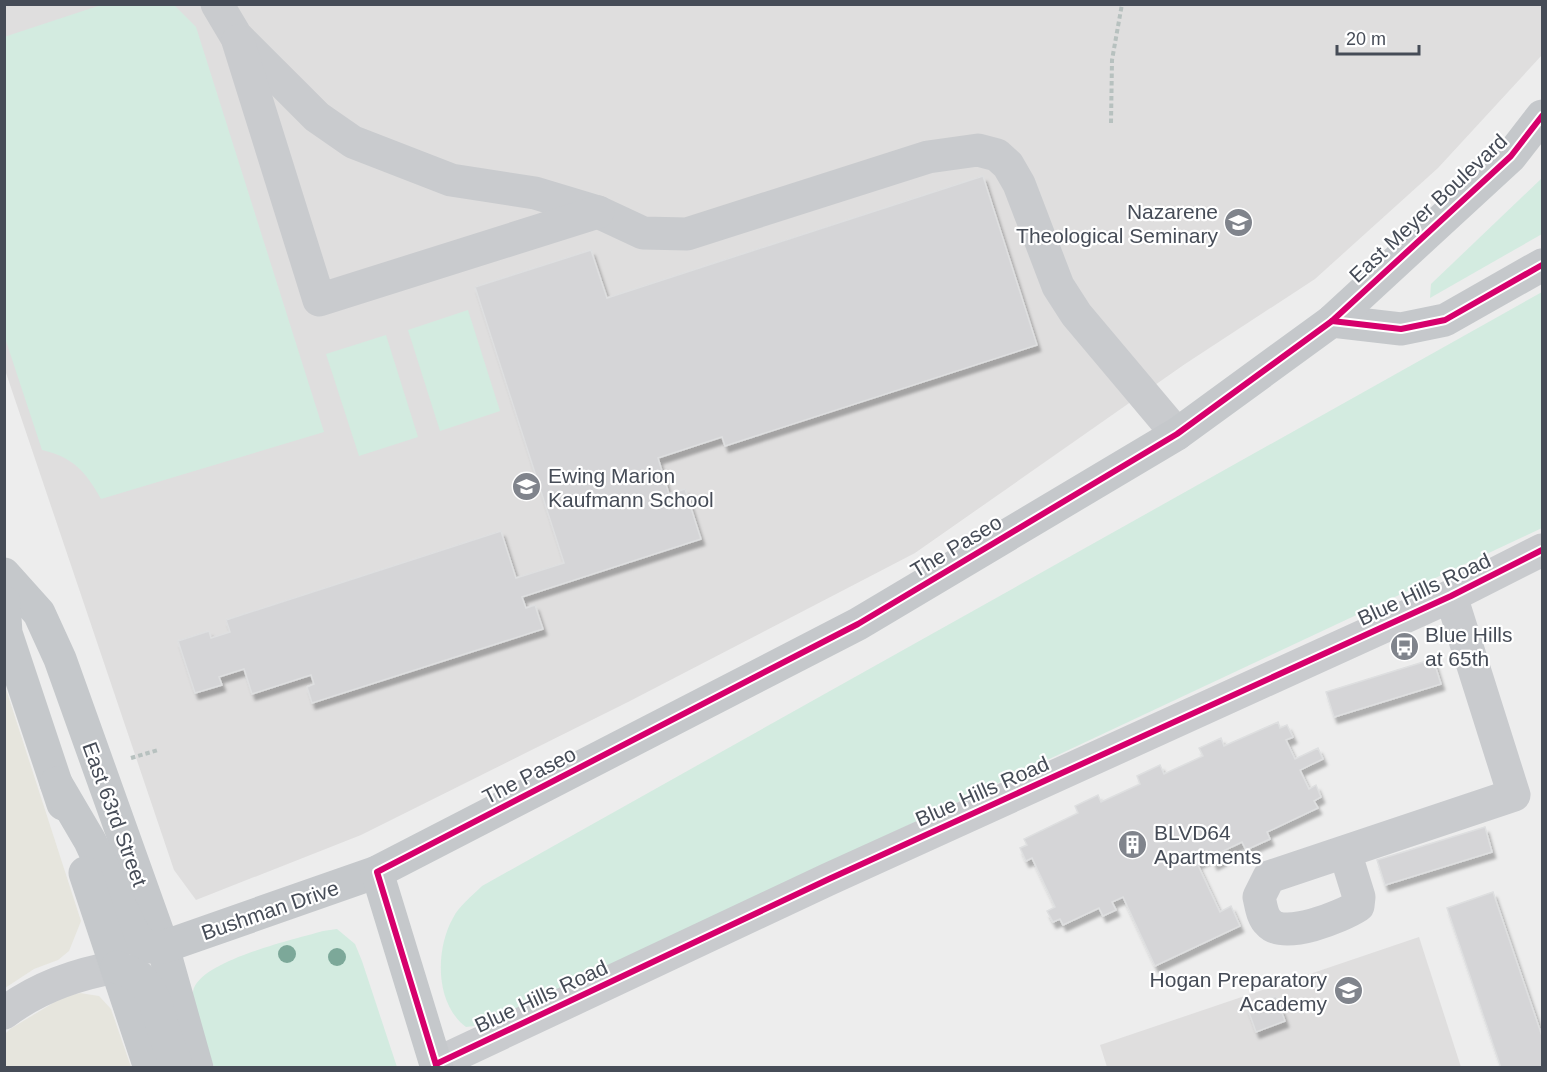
<svg xmlns="http://www.w3.org/2000/svg" width="1547" height="1072" font-family="Helvetica,sans-serif">
<defs>
<filter id="shadow"><feDropShadow dx="3.5" dy="6" stdDeviation="1.5" flood-color="#0004"/></filter>
</defs>
<rect width="100%" height="100%" fill="#ededed"/>
<g fill="#e6e5dd">
<polygon points="4,683 81,921 69,951 58,960 34,969 5,988"/>
<polygon points="80,993 99,996 111,1009 131,1067 5,1067 4,1035 10,1029 63,997"/>
</g>
<g fill="#dfdede">
<polygon points="1542,4 1542,55 1438,168 1315,279 1185,364 915,553 628,702 361,835 196,900 174,870 5,370 4,5"/>
<polygon points="1419,937 1461,1067 1107,1067 1100,1045"/>
</g>
<g fill="#d3ebe0">
<path d="M104,4L174,5L196,27L324,432L101,499C86,472 73,457 42,450L5,338L4,37Z"/>
<polygon points="1542,178 1542,234 1430,298 1431,284"/>
<path d="M1542,292V528L482,1025L466,1027C435,1004 435,950 453,918C459,906 472,896 482,886Z"/>
<polygon points="468,310 500,411 440,431 408,330"/>
<polygon points="386,335 418,437 359,456 326,354"/>
<path d="M337,929L355,944L362,961L397,1067H214C207,1045 191,1016 193,992C197,961 296,939 323,931Z"/>
</g>
<g fill="#d5d5d7" stroke="#dedfe0" stroke-width="1.5" filter="url(#shadow)">
<polygon points="983,176 1037,345 725,446 722,437 658,458 669,494 685,489 701,539 522,597 526,608 535,605 543,629 312,703 307,687 314,684 311,675 252,694 244,669 219,677 222,685 195,693 178,641 209,631 211,638 230,632 226,620 501,531 516,578 564,563 475,287 591,250 607,298"/>
<polygon points="1433,659 1441,684 1334,717 1326,692"/>
<polygon points="1278,722 1280,728 1287,725 1293,737 1286,740 1295,759 1318,748 1323,759 1300,770 1309,789 1316,785 1321,797 1314,801 1318,808 1267,832 1270,839 1246,850 1242,842 1221,852 1224,859 1214,864 1211,856 1197,863 1220,912 1231,906 1240,926 1155,966 1123,897 1112,902 1116,910 1103,916 1099,908 1063,925 1060,919 1053,922 1047,911 1055,907 1032,858 1026,861 1020,848 1027,845 1024,839 1078,813 1075,806 1098,795 1101,802 1140,784 1137,776 1160,765 1164,774 1203,756 1199,748 1221,738 1224,746"/>
<polygon points="1485,827 1492,852 1385,885 1377,860"/>
<polygon points="1493,892 1542,1036 1542,1068 1501,1068 1447,908"/>
<polygon points="1276,996 1285,1021 1256,1032 1247,1007"/>
</g>
<g fill="none" stroke-linecap="round" stroke-linejoin="round">
<g stroke="#b7c1bf" stroke-width="4" stroke-dasharray="4.5 3" stroke-linecap="butt">
<polyline points="1111,123 1112,60 1122,4"/>
<polyline points="131,758 158,750"/>
</g>
<g stroke="#c9cbce" stroke-width="33">
<polyline points="217,4 236,36 317,117 353,142 451,180 535,193 598,212 643,233 687,234 928,157 978,150 997,155 1008,165 1019,184 1058,286 1076,314 1177,434"/>
<polyline points="238,41 319,300 598,212"/>
<path d="M1345,852L1359,897L1358,906C1341,917 1284,940 1269,923C1262,917 1261,905 1259,897L1269,877L1514,795L1451,596"/>
<path d="M4,1013C38,987 76,974 117,967"/>
<polyline points="436,1064 829,879 1451,596 1542,550"/>
</g>
<g stroke="#c5c8cb" stroke-width="33">
<polyline points="1332,321 1401,329 1445,320 1542,265"/>
<polyline points="4,574 39,613 60,659 163,947 197,1068"/>
<polyline points="4,602 6,633 63,804"/>
<polyline points="56,783 90,841 135,937 146,947 163,947 377,872 858,624 1177,434 1332,321 1511,156 1542,116"/>
<polyline points="377,872 437,1068"/>
<polyline points="85,873 150,1068"/>
<path d="M117,967C123,970 133,972 139,977C161,997 160,1034 175,1060"/>
</g>
<defs>
<g id="cycleway">
<polyline points="1332,321 1401,329 1445,320 1542,265"/>
<polyline points="436,1064 829,879 1451,596 1542,550"/>
<polyline points="437,1068 377,872 858,624 1177,434 1332,321 1511,156 1542,116"/>
</g>
</defs>
<use href="#cycleway" stroke="#fff" stroke-width="10"/>
<use href="#cycleway" stroke="#d6006c" stroke-width="6"/>
</g>
<g fill="#7ca899">
<circle cx="287" cy="954" r="9"/>
<circle cx="337" cy="957" r="9"/>
</g>
<defs>
<symbol id="school-disc" viewBox="-11 -11 22 22"><circle r="9.5" fill="#80848c" stroke="#fff"/><path d="M0-5L7-2L0 1L-7-2ZM-4 1L0 2.5L4 1V4Q0 6-4 4Z" fill="#fff"/></symbol>
<symbol id="bus-disc" viewBox="-11 -11 22 22"><circle r="9.5" fill="#80848c" stroke="#fff"/><path d="M-5-6H5V4H4V6H2V4H-2V6H-4V4H-5ZM-3.5-4V0h7V-4ZM-3.5 1.2v1.5H-2V1.2ZM2 1.2v1.5H3.5V1.2Z" fill="#fff"/></symbol>
<symbol id="building-disc" viewBox="-11 -11 22 22"><circle r="9.5" fill="#80848c" stroke="#fff"/><path d="M-4-6H4V6H1V3H-1V6H-4ZM-2.5-4.3h1.7v1.8h-1.7ZM.8-4.3h1.7v1.8H.8ZM-2.5-1h1.7V.8h-1.7ZM.8-1h1.7V.8H.8Z" fill="#fff"/></symbol>
</defs>
<g fill-rule="evenodd">
<use href="#school-disc" x="1222" y="206" width="33" height="33"/>
<use href="#school-disc" x="510" y="470" width="33" height="33"/>
<use href="#bus-disc" x="1388" y="630" width="33" height="33"/>
<use href="#building-disc" x="1116" y="828" width="33" height="33"/>
<use href="#school-disc" x="1332" y="974" width="33" height="33"/>
</g>
<g text-anchor="middle" dominant-baseline="central" stroke-width="4.5" stroke-linejoin="round" paint-order="stroke">
<g font-size="21" fill="#464c57" stroke="#fff">
<text transform="translate(1428 208) rotate(-43)">East Meyer Boulevard</text>
<text transform="translate(956 546) rotate(-31)">The Paseo</text>
<text transform="translate(1424 589) rotate(-25)">Blue Hills Road</text>
<text transform="translate(529 775) rotate(-27)">The Paseo</text>
<text transform="translate(982 791) rotate(-24)">Blue Hills Road</text>
<text transform="translate(115 814) rotate(70)">East 63rd Street</text>
<text transform="translate(270 910) rotate(-19)">Bushman Drive</text>
<text transform="translate(541 996) rotate(-25)">Blue Hills Road</text>
</g>
<g font-size="21" fill="#464c57" stroke="#fff" text-anchor="start">
<text x="1218" y="211" text-anchor="end">Nazarene<tspan x="1218" dy="24">Theological Seminary</tspan></text>
<text x="548" y="475">Ewing Marion<tspan x="548" dy="24">Kaufmann School</tspan></text>
<text x="1425" y="634">Blue Hills<tspan x="1425" dy="24">at 65th</tspan></text>
<text x="1154" y="832">BLVD64<tspan x="1154" dy="24">Apartments</tspan></text>
<text x="1327" y="979" text-anchor="end">Hogan Preparatory<tspan x="1327" dy="24">Academy</tspan></text>
</g>
</g>
<rect width="1547" height="1072" fill="none" stroke="#464c57" stroke-width="12"/>
<path d="M1337 45v9h82v-9" fill="none" stroke="#464c57" stroke-width="3"/>
<text x="1346" y="45" font-size="18" fill="#464c57" stroke="#ffffff" stroke-width="4.5" paint-order="stroke">20 m</text>
</svg>
